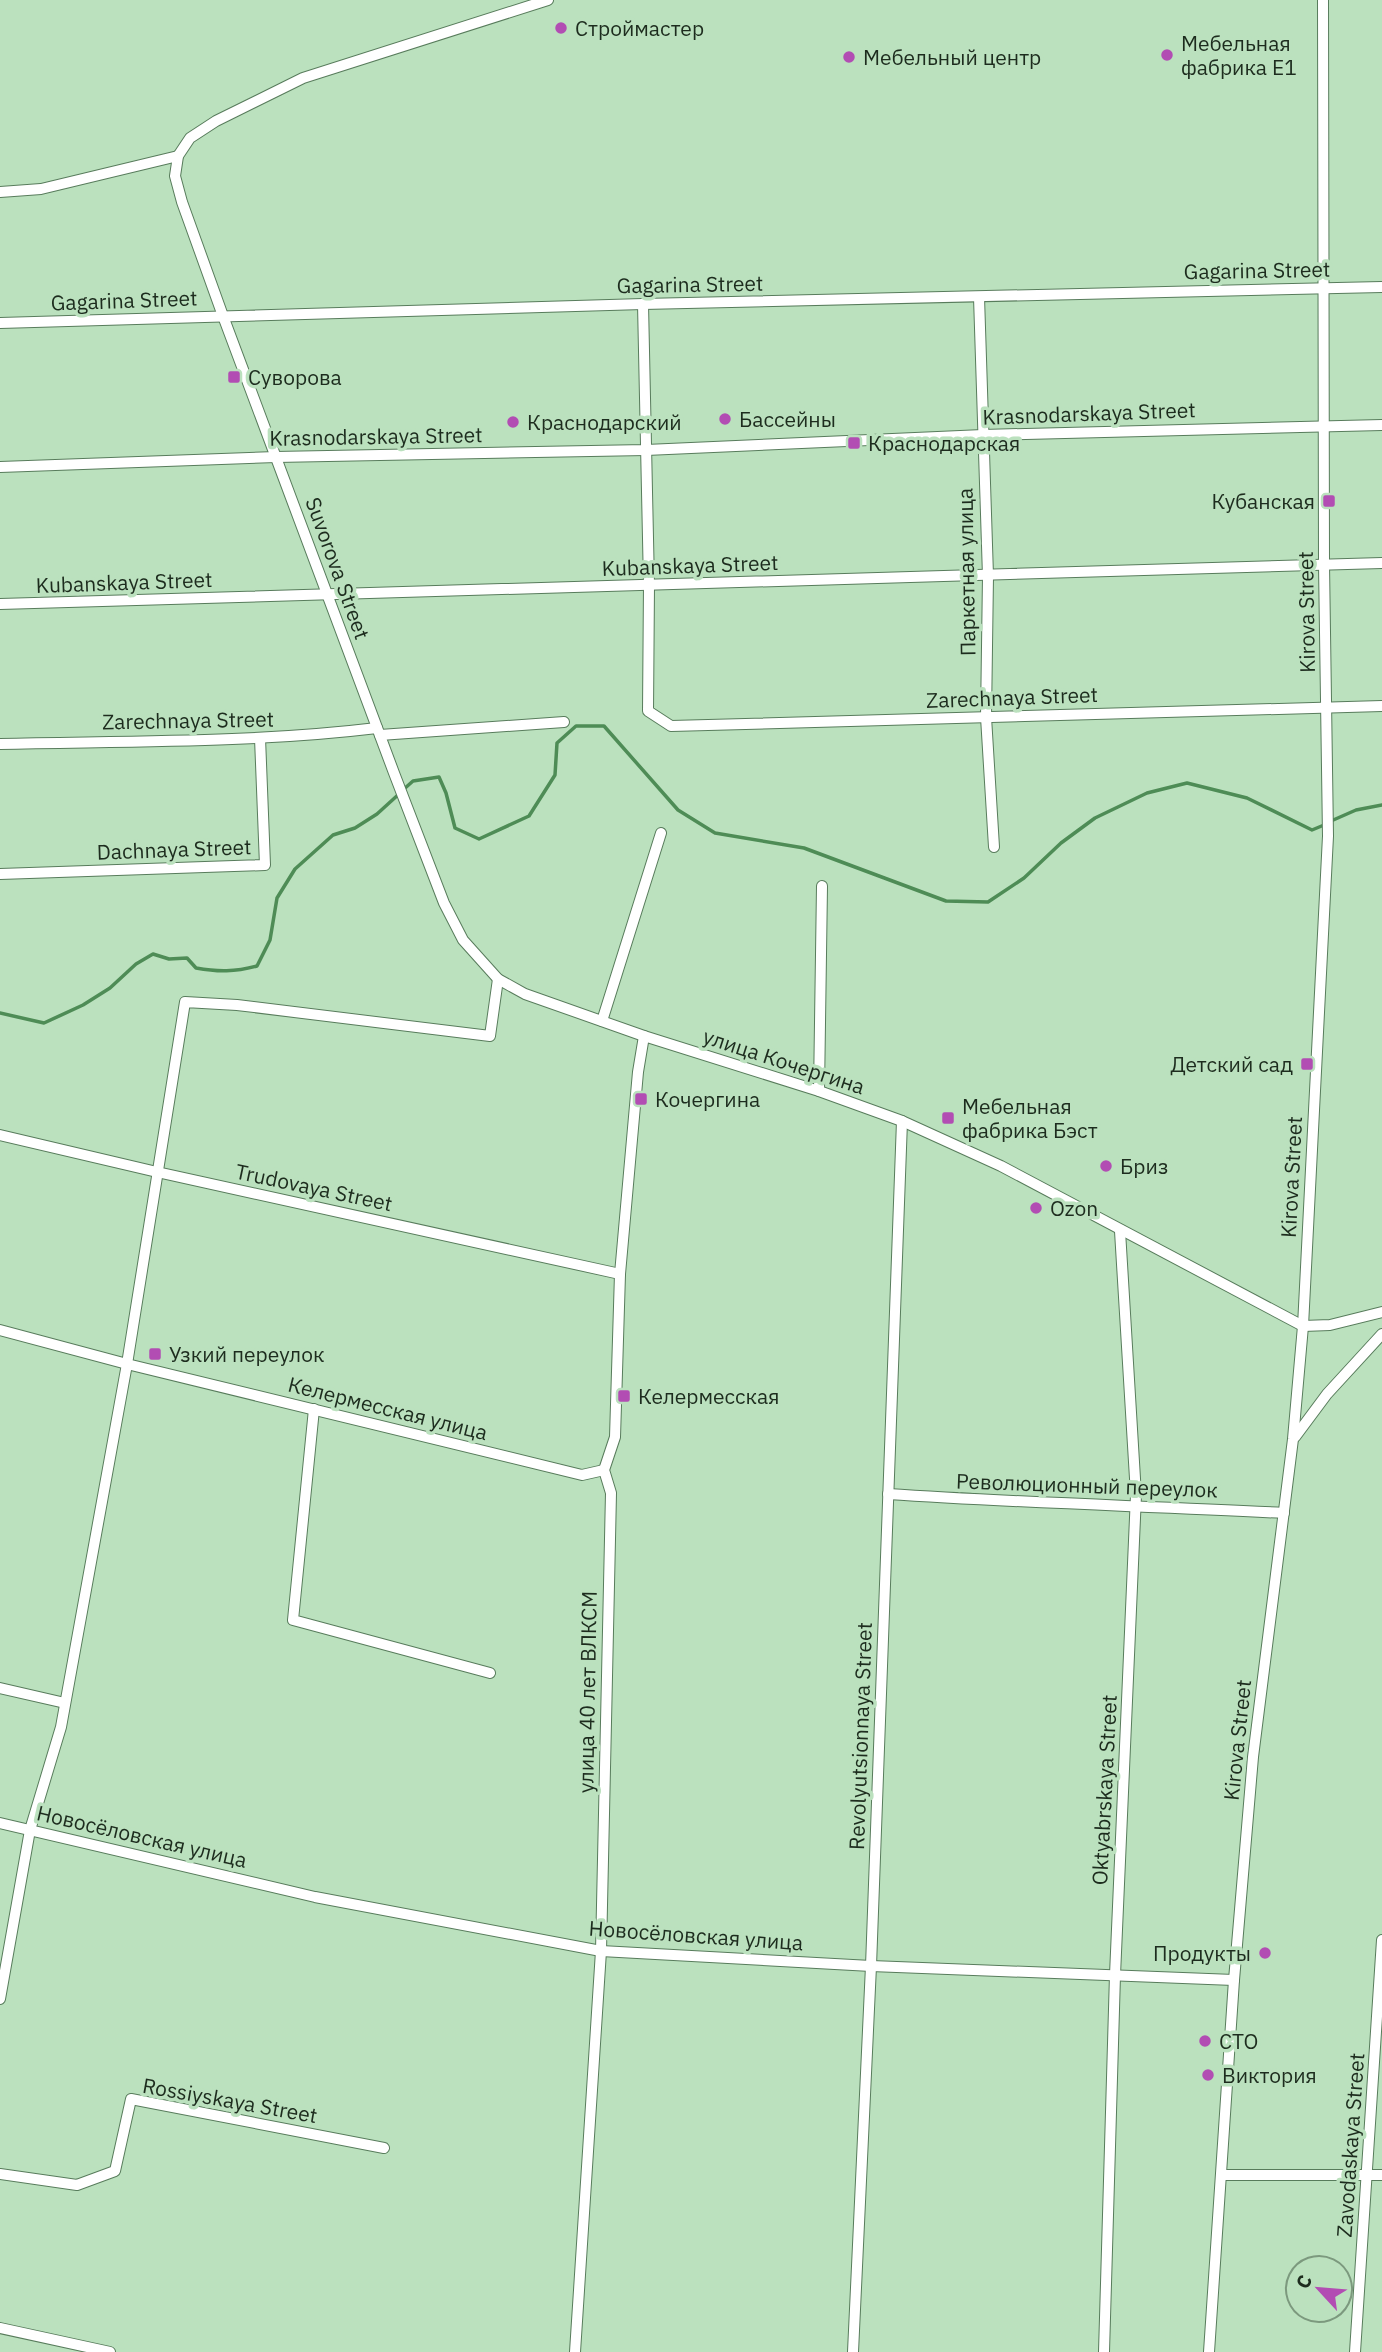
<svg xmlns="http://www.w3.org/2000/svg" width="1382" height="2352" font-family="'IBM Plex Sans',sans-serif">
<rect width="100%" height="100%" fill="#bbe1be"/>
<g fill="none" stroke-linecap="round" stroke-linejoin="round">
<g stroke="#4e8c56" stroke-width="3.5">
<polyline points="404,789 413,781 439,777 446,793 455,828 479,839 529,816 555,775 557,743 576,726 604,726 678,810 715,833 804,848 946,901 988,902 1024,878 1061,843 1095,818 1147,793 1187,783 1247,798 1312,830 1324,825"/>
<polyline points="1331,821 1356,810 1382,805"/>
<path d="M0,1013L44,1023L83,1005L110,988L136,964L153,954L169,959L187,958L196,968C218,972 235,972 257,966L270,940L277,898L295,869L333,835L355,828L377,814L399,794"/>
</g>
<defs>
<g id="minor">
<polyline points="548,0 303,78 216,121 190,138 178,156 175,176 182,202 223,316 394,773 444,903 463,940 498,979 525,994 644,1036 819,1091 902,1121 1001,1166 1303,1326 1330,1325 1382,1312"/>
<polyline points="0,192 41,189 178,156"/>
<polyline points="979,297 988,576 986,717 994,847"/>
<polyline points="643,304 649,585 648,711 671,726 1382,706"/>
<polyline points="0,323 643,304 1382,287"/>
<polyline points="0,467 276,457 646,450 983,435 1382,425"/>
<polyline points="0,604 1382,563"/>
<polyline points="380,735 564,722"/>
<path d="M0,744C126,741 253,743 377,728"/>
<polyline points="0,874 265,865 260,738"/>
<polyline points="602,1021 661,833"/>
<polyline points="819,1091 822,886"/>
<polyline points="0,1135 157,1172 620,1274"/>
<polyline points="0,1330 127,1364 582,1475 604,1470"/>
<polyline points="314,1409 293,1620 490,1673"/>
<polyline points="1295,1437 1327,1394 1382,1334"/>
<path d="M888,1494C1020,1503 1152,1506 1284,1513"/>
<polyline points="0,1688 65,1703"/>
<polyline points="0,1823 315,1897 601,1951 871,1966 1234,1980"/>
<polyline points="0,1999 30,1830 61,1727 127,1364 185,1002 237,1005 490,1036 498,979"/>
<polyline points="0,2174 77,2185 115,2171 131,2099 384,2148"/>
<polyline points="1222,2175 1382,2175"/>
<polyline points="0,2328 110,2352"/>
<polyline points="575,2352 601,1951 611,1493 604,1470 615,1437 620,1274 638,1072 644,1036"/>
<polyline points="853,2352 871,1966 902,1121"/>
<polyline points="1104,2352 1115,1975 1136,1495 1120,1231"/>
<polyline points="1209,2352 1234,1980 1253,1757 1293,1439 1303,1326 1328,836 1324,564 1323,0"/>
<polyline points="1355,2352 1382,1940"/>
</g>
</defs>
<use href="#minor" stroke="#587c5c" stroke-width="12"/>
<use href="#minor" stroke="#fff" stroke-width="10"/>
</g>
<g fill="#b24db3" stroke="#bbe1be" stroke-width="2.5">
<circle cx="561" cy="28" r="7"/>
<circle cx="1167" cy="55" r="7"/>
<circle cx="849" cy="57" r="7"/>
<rect x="227" y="370" width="14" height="14" rx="3.5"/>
<circle cx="725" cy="419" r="7"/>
<circle cx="513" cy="422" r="7"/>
<rect x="847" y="436" width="14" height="14" rx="3.5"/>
<rect x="1322" y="494" width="14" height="14" rx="3.5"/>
<rect x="1300" y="1057" width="14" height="14" rx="3.5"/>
<rect x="634" y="1092" width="14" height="14" rx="3.5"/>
<rect x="941" y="1111" width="14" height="14" rx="3.5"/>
<circle cx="1106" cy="1166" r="7"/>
<circle cx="1036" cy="1208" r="7"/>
<rect x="148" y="1347" width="14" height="14" rx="3.5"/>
<rect x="617" y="1389" width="14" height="14" rx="3.5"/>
<circle cx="1265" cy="1953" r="7"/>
<circle cx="1205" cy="2041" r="7"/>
<circle cx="1208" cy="2075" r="7"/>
</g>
<g text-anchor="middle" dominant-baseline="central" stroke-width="7" stroke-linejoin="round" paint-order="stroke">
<g font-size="21" fill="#1d2c1e" stroke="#bbe1be" text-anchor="start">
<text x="575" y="28">Строймастер</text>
<text x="1181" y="43">Мебельная<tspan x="1181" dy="24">фабрика Е1</tspan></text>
<text x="863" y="57">Мебельный центр</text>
<text x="248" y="377">Суворова</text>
<text x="739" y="419">Бассейны</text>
<text x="527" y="422">Краснодарский</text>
<text x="868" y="443">Краснодарская</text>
<text x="1315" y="501" text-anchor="end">Кубанская</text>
<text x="1293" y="1064" text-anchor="end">Детский сад</text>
<text x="655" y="1099">Кочергина</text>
<text x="962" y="1106">Мебельная<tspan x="962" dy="24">фабрика Бэст</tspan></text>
<text x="1120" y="1166">Бриз</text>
<text x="1050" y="1208">Ozon</text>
<text x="169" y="1354">Узкий переулок</text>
<text x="638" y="1396">Келермесская</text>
<text x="1251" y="1953" text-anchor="end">Продукты</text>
<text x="1219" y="2041">СТО</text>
<text x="1222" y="2075">Виктория</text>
</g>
<g font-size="21" fill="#1d2c1e" stroke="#bbe1be">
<text transform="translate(1257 270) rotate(-1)">Gagarina Street</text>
<text transform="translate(690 284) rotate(-1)">Gagarina Street</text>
<text transform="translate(124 300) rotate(-2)">Gagarina Street</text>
<text transform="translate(1089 413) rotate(-2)">Krasnodarskaya Street</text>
<text transform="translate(376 436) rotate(-1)">Krasnodarskaya Street</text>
<text transform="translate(690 565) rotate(-2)">Kubanskaya Street</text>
<text transform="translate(338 568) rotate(70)">Suvorova Street</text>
<text transform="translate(966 572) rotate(-91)">Паркетная улица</text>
<text transform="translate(124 582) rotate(-2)">Kubanskaya Street</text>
<text transform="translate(1306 612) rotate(-91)">Kirova Street</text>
<text transform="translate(1012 697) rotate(-2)">Zarechnaya Street</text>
<text transform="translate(188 720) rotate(-1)">Zarechnaya Street</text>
<text transform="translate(174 849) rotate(-2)">Dachnaya Street</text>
<text transform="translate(784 1061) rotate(18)">улица Кочергина</text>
<text transform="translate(1291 1177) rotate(-87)">Kirova Street</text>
<text transform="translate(314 1187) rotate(12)">Trudovaya Street</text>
<text transform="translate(388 1408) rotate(14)">Келермесская улица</text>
<text transform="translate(1087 1485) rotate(2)">Революционный переулок</text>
<text transform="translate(587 1692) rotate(-89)">улица 40 лет ВЛКСМ</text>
<text transform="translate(860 1736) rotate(-88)">Revolyutsionnaya Street</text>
<text transform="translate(1237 1740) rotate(-84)">Kirova Street</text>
<text transform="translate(1104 1790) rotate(-87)">Oktyabrskaya Street</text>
<text transform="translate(142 1836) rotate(13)">Новосёловская улица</text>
<text transform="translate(696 1935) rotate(4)">Новосёловская улица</text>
<text transform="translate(230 2100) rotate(10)">Rossiyskaya Street</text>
<text transform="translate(1350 2145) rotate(-86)">Zavodaskaya Street</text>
</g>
</g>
<g transform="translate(1319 2289) rotate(296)"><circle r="33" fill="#bbe1be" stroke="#7c997e" stroke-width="2"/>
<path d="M0-5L12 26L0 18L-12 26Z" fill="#b24db3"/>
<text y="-10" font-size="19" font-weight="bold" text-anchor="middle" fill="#1d2c1e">С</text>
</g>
</svg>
